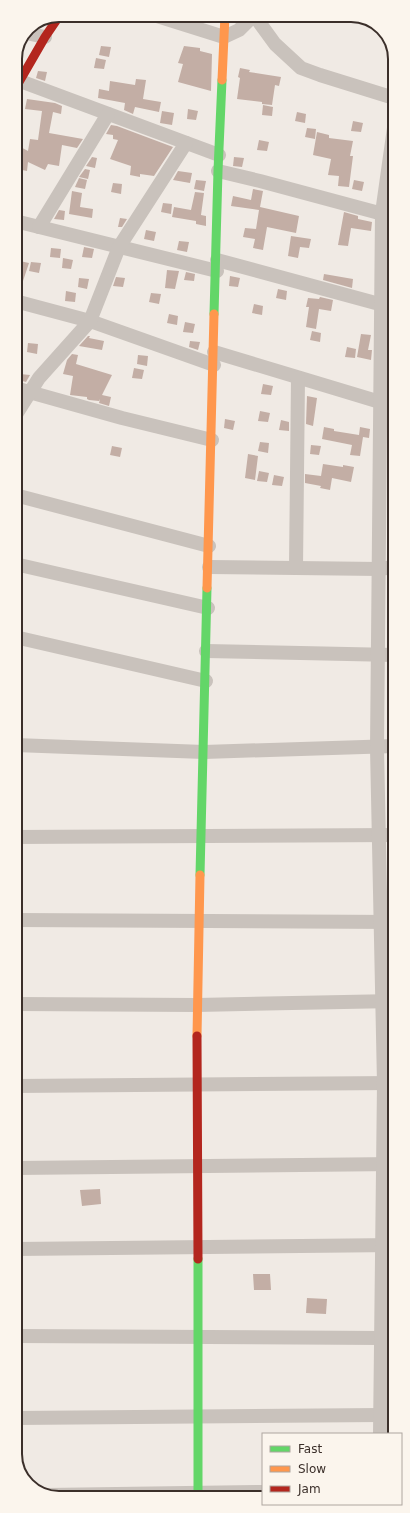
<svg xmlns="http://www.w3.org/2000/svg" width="410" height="1513" font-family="'DejaVu Sans',sans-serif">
<rect width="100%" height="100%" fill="#f0eae4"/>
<g fill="#c3aea5">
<polygon points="101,46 111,47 109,57 99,55"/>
<polygon points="184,46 200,48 200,51 212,54 211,91 178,82 183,64 178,63"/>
<polygon points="96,58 106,60 104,69 94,68"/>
<polygon points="240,68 250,70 249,72 281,77 279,86 275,85 272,105 262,104 262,102 237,99 240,78 238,77"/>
<polygon points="38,71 47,72 45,81 36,78"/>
<polygon points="136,79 146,80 143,99 161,102 159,112 135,107 133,114 124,110 125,103 98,98 99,89 109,91 110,81 135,85"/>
<polygon points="27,99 55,103 62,106 61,114 53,112 49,133 83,139 77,148 62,145 59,166 48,164 45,170 28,162 27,171 17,169 19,157 15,155 15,144 28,151 30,139 38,140 42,111 25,109"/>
<polygon points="263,105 273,107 272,116 262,115"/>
<polygon points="188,109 198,111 196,120 187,119"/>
<polygon points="162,111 174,113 172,125 160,123"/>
<polygon points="297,112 306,114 305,123 295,121"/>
<polygon points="353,121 363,123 361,132 351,131"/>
<polygon points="111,125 117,126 173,147 154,176 140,174 140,177 130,175 131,166 110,159 118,140 113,139 113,135 106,134"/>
<polygon points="307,128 316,129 315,139 305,137"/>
<polygon points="317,132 329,135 329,138 353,141 350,156 353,156 349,187 338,186 339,176 328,175 331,159 313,155"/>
<polygon points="259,140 269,142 267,151 257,150"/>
<polygon points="92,157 97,158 95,168 86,166"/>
<polygon points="234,157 244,158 242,167 233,166"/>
<polygon points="85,169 90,170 88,179 79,177"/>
<polygon points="178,171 192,173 190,183 173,180"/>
<polygon points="79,178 87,180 85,189 75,187"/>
<polygon points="196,180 206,181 204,191 194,189"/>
<polygon points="354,180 364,182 362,191 352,189"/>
<polygon points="113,183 122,184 121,194 111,192"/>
<polygon points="253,189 263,191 260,207 299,216 296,233 267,227 263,250 253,248 255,239 243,237 245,228 256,229 259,210 231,206 233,196 251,200"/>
<polygon points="72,191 82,193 80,207 93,209 92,218 69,214"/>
<polygon points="195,192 204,193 201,215 206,216 206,226 196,224 196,221 172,217 174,207 191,210"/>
<polygon points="163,203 172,204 171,214 161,212"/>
<polygon points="59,210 65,211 64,220 54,219"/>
<polygon points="344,212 358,216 358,219 372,222 371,231 351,228 348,246 338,245"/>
<polygon points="120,218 127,219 122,227 118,227"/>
<polygon points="146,230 156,232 154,241 144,239"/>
<polygon points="291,236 311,239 309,248 300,247 298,258 288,256"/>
<polygon points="179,241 189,242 187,252 177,250"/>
<polygon points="84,247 94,249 92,258 82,257"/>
<polygon points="51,248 61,249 60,258 50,257"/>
<polygon points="63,258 73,260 71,269 62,268"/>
<polygon points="15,260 29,263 19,293 15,293"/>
<polygon points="31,262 41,263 39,273 29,271"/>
<polygon points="167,270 179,271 175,289 165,288"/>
<polygon points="186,272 195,274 194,281 184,280"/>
<polygon points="324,274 353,279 352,288 323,280"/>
<polygon points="230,276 240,278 238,287 229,286"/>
<polygon points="116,277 125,278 123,287 113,286"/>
<polygon points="79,278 89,279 87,289 78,287"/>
<polygon points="278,289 287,291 286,300 276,298"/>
<polygon points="66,291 76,293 75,302 65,301"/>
<polygon points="151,293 161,294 159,304 149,302"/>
<polygon points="320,297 333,300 331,311 319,309 316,329 306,327 309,307 306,307 308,298 319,299"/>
<polygon points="254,304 263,306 262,315 252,313"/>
<polygon points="169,314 178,316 177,325 167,323"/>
<polygon points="185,322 195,324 193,333 183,332"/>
<polygon points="312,331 321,333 320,342 310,340"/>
<polygon points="361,334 371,335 368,350 372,350 371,360 357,357"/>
<polygon points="88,336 90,336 89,338 104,341 102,350 79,346"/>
<polygon points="190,341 200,342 198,350 189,347"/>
<polygon points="28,343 38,344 37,354 27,352"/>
<polygon points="347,347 356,349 355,358 345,357"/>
<polygon points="72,354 78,355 76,364 112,375 102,395 111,397 109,406 99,403 100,399 99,401 89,400 87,399 87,397 70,395 73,376 63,374 67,360"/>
<polygon points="138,355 148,356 147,366 137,364"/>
<polygon points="134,368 144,370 142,379 132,378"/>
<polygon points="20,374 30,375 26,382 19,380"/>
<polygon points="263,384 273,386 271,395 261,394"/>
<polygon points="307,396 317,398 313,426 306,424"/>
<polygon points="260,411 270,413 268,422 258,421"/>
<polygon points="225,419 235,421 233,430 224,428"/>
<polygon points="281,420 289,422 289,431 279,430"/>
<polygon points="324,427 334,429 334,431 359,435 360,427 370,429 369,438 363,437 360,456 350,455 352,445 322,439"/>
<polygon points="260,442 269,443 268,453 258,451"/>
<polygon points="311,445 321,446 319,455 310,454"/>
<polygon points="112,446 122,448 120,457 110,455"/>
<polygon points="248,454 258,456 255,480 245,478"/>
<polygon points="323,464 343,467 343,465 354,467 351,482 332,478 330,490 320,488 321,486 305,483 305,474 321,476"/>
<polygon points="259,471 269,473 267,482 257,481"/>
<polygon points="274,475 284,477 282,486 272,485"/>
<polygon points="100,1189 101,1204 82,1206 80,1190"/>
<polygon points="253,1274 270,1274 271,1290 254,1290"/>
<polygon points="307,1298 327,1299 326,1314 306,1313"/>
</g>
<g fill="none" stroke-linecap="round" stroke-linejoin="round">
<g stroke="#c9c2bc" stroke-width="14">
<polyline points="154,15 224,37 239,30 254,15"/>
<polyline points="254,15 275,44 301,68 320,75 394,98"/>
<polyline points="26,33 45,37"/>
<polyline points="20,81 219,155"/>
<polyline points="218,171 260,181 394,217"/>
<polyline points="15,221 217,271"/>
<polyline points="39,227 108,114"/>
<polyline points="217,260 394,308"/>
<polyline points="15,301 90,321 214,365"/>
<polyline points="214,352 380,402 394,405"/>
<polyline points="15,388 122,418 212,440"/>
<polyline points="15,416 39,378 90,321 119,247 186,143"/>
<polyline points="15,495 209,546"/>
<polyline points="15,564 208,608"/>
<polyline points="209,567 379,569 394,567"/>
<polyline points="296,568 298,378"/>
<polyline points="15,637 206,681"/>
<polyline points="206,651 394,655"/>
<polyline points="15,745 204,752 395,746"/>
<polyline points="15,837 395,835"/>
<polyline points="16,920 395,922"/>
<polyline points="16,1004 197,1005 395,1001"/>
<polyline points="16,1086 395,1083"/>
<polyline points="16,1168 395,1164"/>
<polyline points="16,1249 395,1245"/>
<polyline points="16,1336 381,1338"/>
<polyline points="16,1418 381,1415"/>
<polyline points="380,1434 384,1083 377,748 382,213 394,128"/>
<polyline points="47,1495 263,1492"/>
</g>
<g stroke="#63d668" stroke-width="9">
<polyline points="214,314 218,171 222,80"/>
<polyline points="200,875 207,588"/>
<polyline points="198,1259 198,1497"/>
</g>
<g stroke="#ff974d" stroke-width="9">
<polyline points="222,80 225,15"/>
<polyline points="207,588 214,314"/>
<polyline points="197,1036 200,875"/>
</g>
<g stroke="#b3261e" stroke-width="9">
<polyline points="15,89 45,37 60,15"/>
<polyline points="197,1036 198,1259"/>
</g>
</g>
<path d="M0 0H410V1513H0ZM59 22H351A37 37 0 0 1 388 59V1454A37 37 0 0 1 351 1491H59A37 37 0 0 1 22 1454V59A37 37 0 0 1 59 22Z" fill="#fbf5ed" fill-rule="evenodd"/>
<path fill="none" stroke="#3b2f2a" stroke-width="2" d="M59 22H351A37 37 0 0 1 388 59V1454A37 37 0 0 1 351 1491H59A37 37 0 0 1 22 1454V59A37 37 0 0 1 59 22Z"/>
<rect x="262" y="1433" width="140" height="72" fill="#fbf5ed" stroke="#aea69f"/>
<rect x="270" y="1446" width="20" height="6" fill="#63d668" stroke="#aea69f"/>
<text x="298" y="1453" font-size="12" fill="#3b2f2a">Fast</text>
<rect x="270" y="1466" width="20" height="6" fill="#ff974d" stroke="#aea69f"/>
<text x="298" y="1473" font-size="12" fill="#3b2f2a">Slow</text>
<rect x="270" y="1486" width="20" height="6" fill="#b3261e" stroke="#aea69f"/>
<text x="298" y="1493" font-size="12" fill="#3b2f2a">Jam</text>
</svg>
